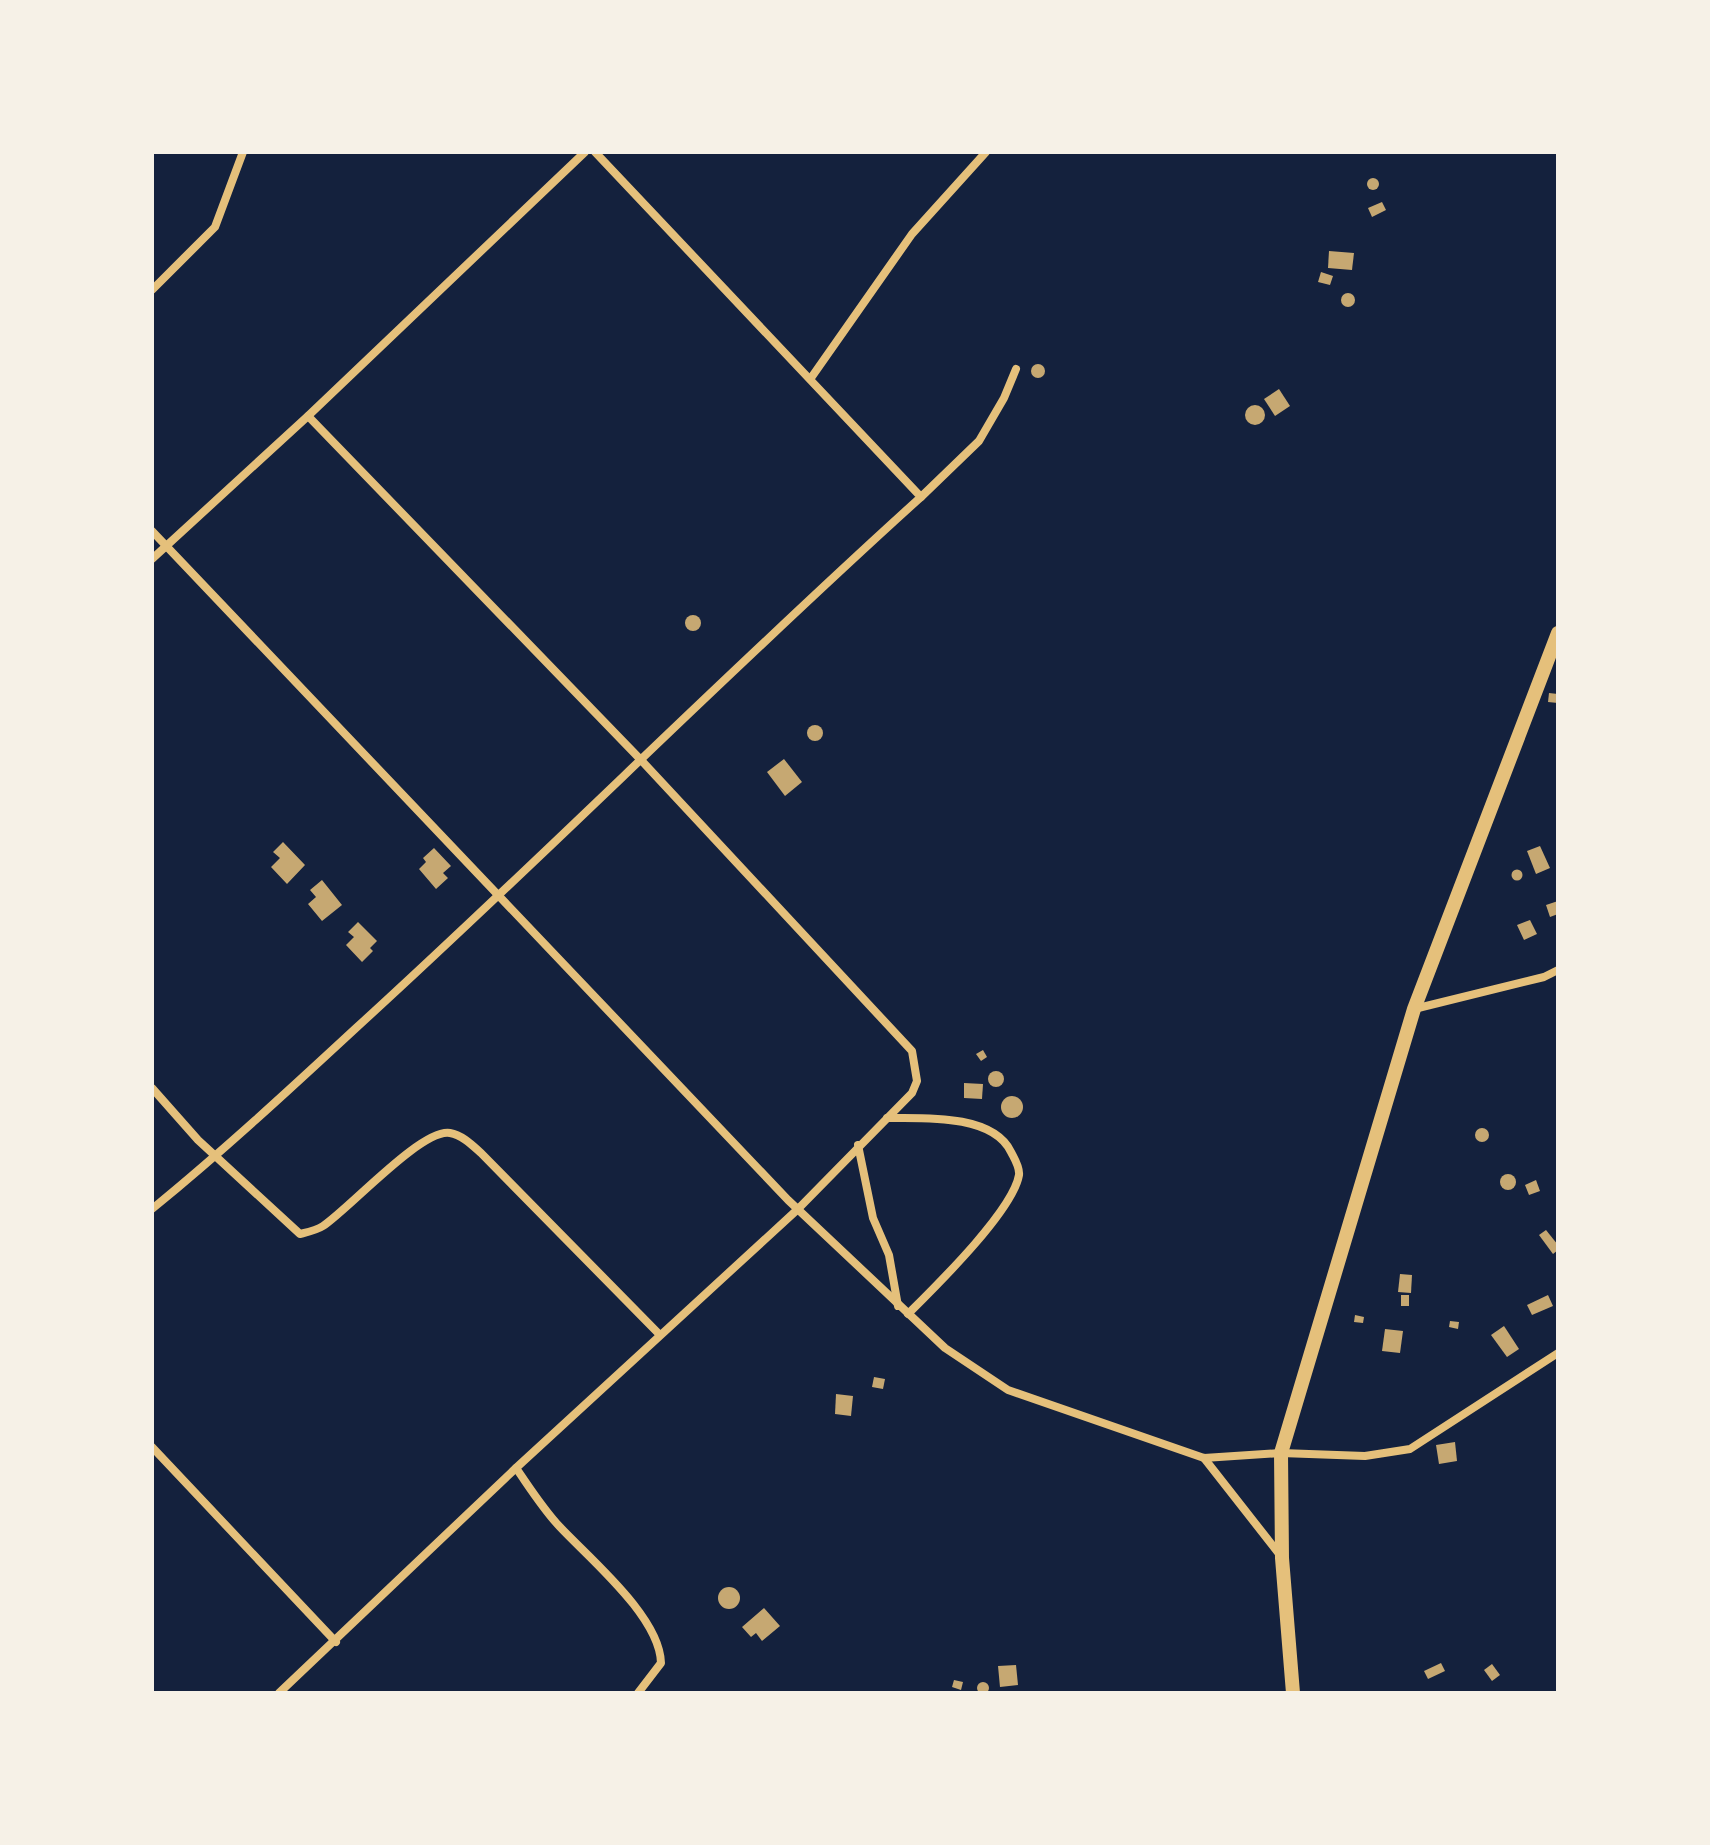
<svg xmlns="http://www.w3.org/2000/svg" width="1710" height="1845" font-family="'Space Grotesk',sans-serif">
<rect width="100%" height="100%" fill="#14213d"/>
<g fill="#c6a872">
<circle cx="1373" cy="184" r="6"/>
<polygon points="1382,202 1386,210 1372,217 1368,208"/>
<polygon points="1329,251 1354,253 1352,270 1328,268"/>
<polygon points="1321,272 1333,276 1330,285 1318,282"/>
<circle cx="1348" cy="300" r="7"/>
<circle cx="1038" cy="371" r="7"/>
<polygon points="1279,389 1290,406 1275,416 1264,399"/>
<circle cx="1255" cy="415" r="10"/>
<circle cx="693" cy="623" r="8"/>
<polygon points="1549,693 1558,694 1558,703 1548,702"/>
<circle cx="815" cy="733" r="8"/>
<polygon points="784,759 802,782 785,796 767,772"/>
<polygon points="283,842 305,865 287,884 271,867 280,858 273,852"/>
<polygon points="1540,846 1550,868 1536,874 1527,851"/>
<polygon points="434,848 451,866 443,873 448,878 436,889 419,869 426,862 423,858"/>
<circle cx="1517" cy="875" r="5.5"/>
<polygon points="322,880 342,905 322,921 308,904 316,897 310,890"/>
<polygon points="1558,901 1558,914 1550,917 1546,905"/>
<polygon points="1530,920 1537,934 1524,940 1517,925"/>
<polygon points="358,922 377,941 370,948 373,951 362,962 346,945 354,937 348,932"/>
<polygon points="983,1050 987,1057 981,1061 976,1054"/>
<circle cx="996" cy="1079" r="8"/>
<polygon points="964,1083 983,1084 982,1099 964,1098"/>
<circle cx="1012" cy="1107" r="11"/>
<circle cx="1482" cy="1135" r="7"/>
<circle cx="1508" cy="1182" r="8"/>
<polygon points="1536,1180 1540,1191 1529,1195 1525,1185"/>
<polygon points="1546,1230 1558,1245 1558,1250 1553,1254 1539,1235"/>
<polygon points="1400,1274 1412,1275 1411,1293 1398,1292"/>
<rect x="1401" y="1295" width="8" height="11"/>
<polygon points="1548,1295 1553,1306 1532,1315 1527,1305"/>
<polygon points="1355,1315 1364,1317 1363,1323 1354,1322"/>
<polygon points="1450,1321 1459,1322 1458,1329 1449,1327"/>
<polygon points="1504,1326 1519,1349 1507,1357 1491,1335"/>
<polygon points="1385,1329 1403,1331 1400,1353 1382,1351"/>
<polygon points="874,1377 885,1379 883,1389 872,1387"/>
<polygon points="836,1394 853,1396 851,1416 835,1414"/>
<polygon points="1455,1442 1457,1461 1439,1464 1436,1445"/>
<circle cx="729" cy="1598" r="11"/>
<polygon points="764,1608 780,1626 762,1641 756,1633 751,1637 742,1627"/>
<polygon points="1441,1663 1445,1671 1428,1679 1424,1671"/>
<polygon points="1492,1664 1500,1675 1492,1681 1484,1670"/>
<polygon points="1016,1665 1018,1685 1000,1687 998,1666"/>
<polygon points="954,1680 963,1682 961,1690 952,1687"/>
<circle cx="983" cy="1688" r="6"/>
</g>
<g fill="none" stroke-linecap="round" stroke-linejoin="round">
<g stroke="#e5c07b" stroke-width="8">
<polyline points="152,290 215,227 243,152"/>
<polyline points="811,378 912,234 986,152"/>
<polyline points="921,497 979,441 1004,398 1016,369"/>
<polyline points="152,531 788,1200 945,1348 1008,1390 1204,1458 1281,1453 1365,1456 1410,1449 1558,1353"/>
<polyline points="152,559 308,416 585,152"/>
<polyline points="1414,1009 1544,977 1558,970"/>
<path d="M152,1088L198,1140L300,1234C308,1232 317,1230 323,1226C350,1208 422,1128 450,1133C462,1135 472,1145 481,1153L659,1334"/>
<path d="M887,1118C924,1118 993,1114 1011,1152C1014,1158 1020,1167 1019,1175C1013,1211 935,1287 908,1314"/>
<polyline points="858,1145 873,1218 889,1255 898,1306"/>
<path d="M152,1209C223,1151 289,1090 356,1028C547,854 729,670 921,497L595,152"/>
<polyline points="152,1447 336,1642"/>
<polyline points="1204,1458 1280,1555"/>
<path d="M516,1468C530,1488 543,1509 560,1527C590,1559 660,1617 661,1663L638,1693"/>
<polyline points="279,1693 516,1468 798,1209 912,1093 917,1081 912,1051 641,760 308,416"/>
</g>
<polyline stroke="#e5c07b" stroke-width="14" points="1293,1693 1282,1558 1281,1453 1414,1009 1558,633"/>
</g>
<rect width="1710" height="1845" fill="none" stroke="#f6f1e7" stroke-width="308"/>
</svg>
